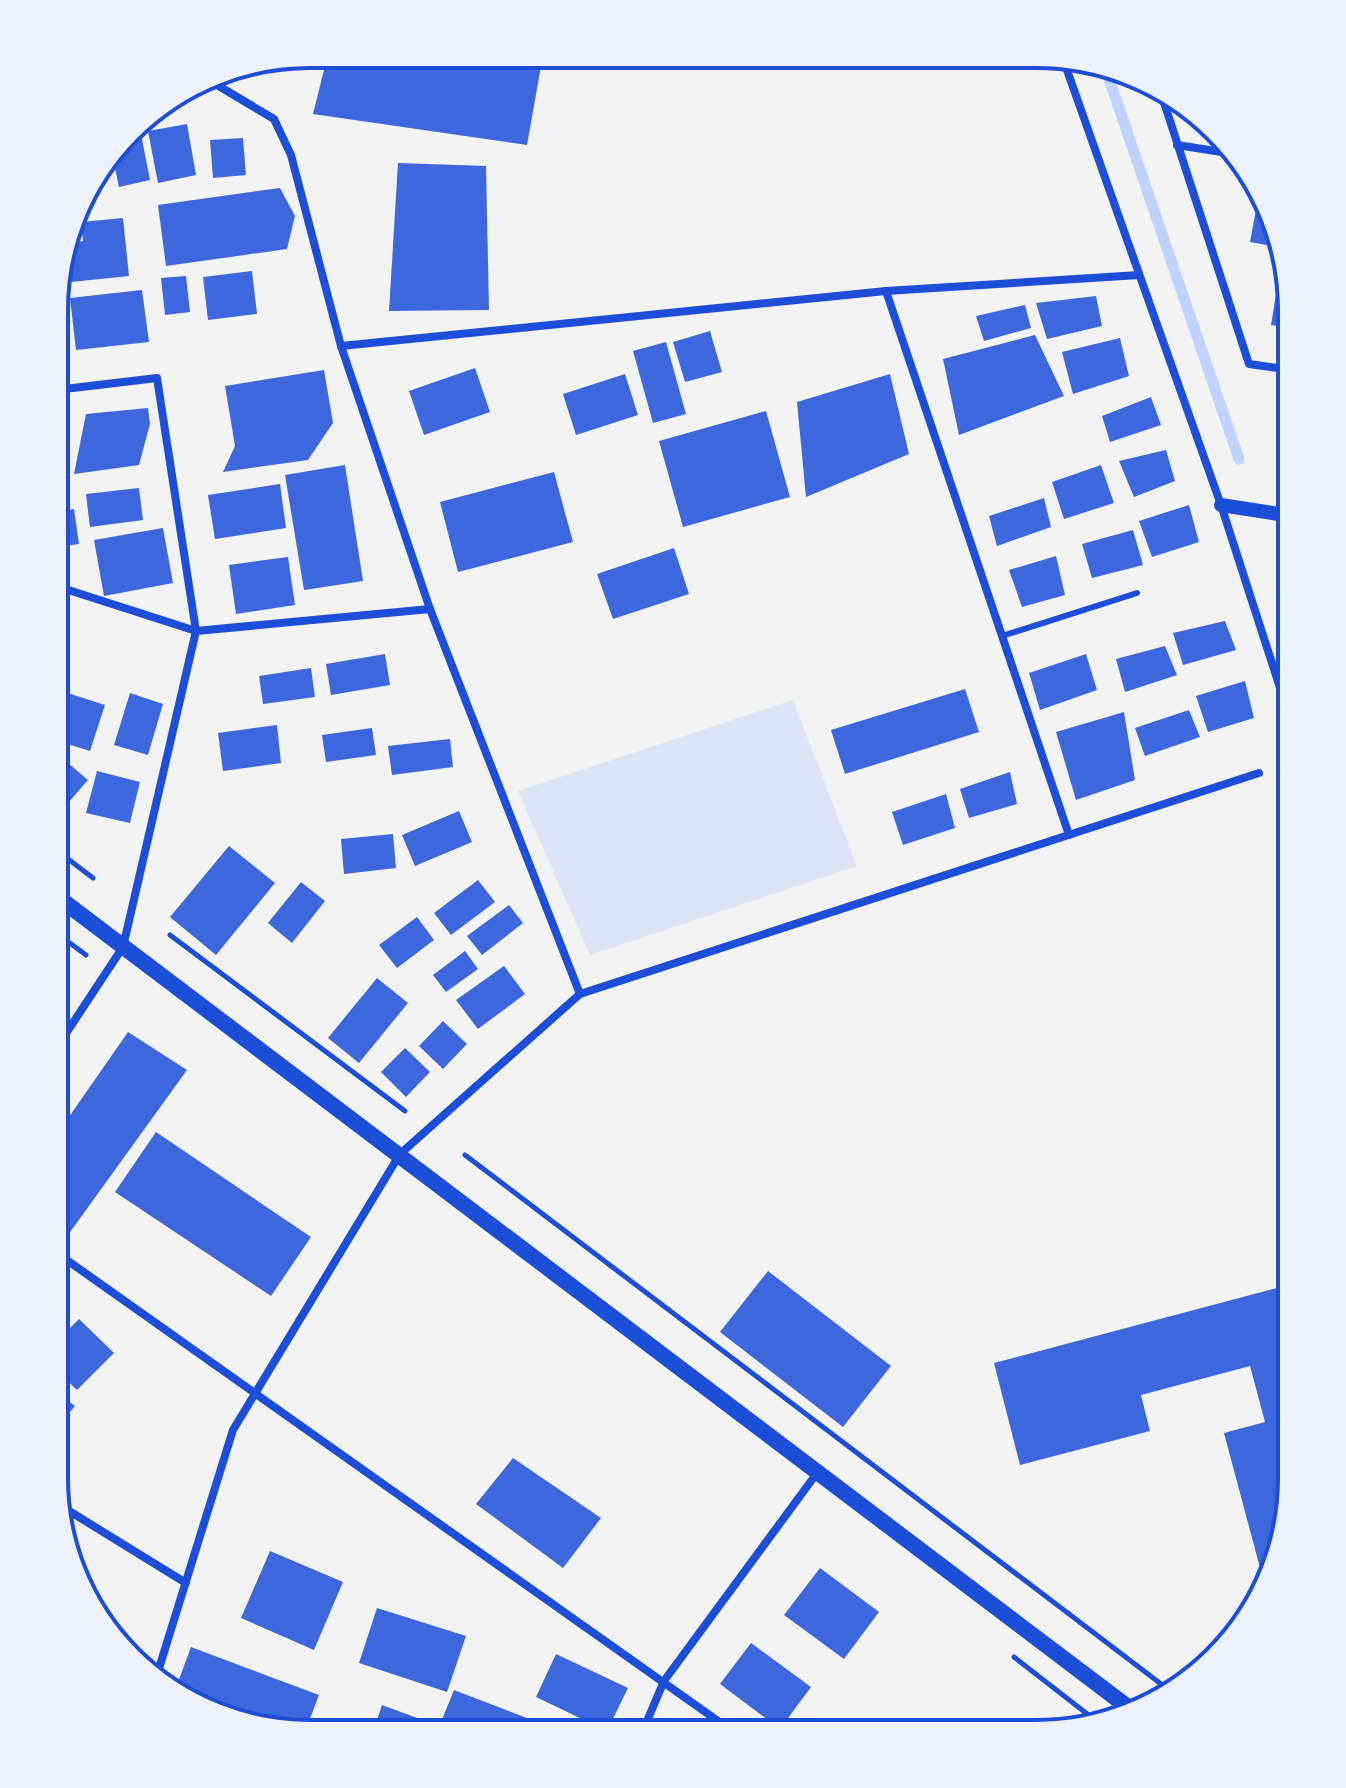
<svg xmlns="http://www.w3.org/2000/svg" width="1346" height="1788" font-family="'Alegreya Sans',sans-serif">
<rect width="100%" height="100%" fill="#f2f2f2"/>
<polygon fill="#dbe4f7" points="793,700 857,866 590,955 518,791"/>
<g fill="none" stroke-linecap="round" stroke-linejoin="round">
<polyline stroke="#bfd3fe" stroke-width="11" points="1106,70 1239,459"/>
</g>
<g fill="#3d67dc">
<polygon points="312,54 310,66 274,60"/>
<polygon points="328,54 543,55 527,145 313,114"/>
<polygon points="187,124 196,175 158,183 148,131"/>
<polygon points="141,134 150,180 119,187 112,153 125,138"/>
<polygon points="243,138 246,175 213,178 210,140"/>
<polygon points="398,163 486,166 489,310 389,311"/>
<polygon points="280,188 295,216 287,249 166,266 158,205"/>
<polygon points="1257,204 1268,206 1277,247 1250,242"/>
<polygon points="123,218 129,276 71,282 67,244 83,241 81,222"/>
<polygon points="252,271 257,314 208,320 203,277"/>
<polygon points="186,276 190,312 165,315 161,278"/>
<polygon points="1277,288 1287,290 1292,310 1292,328 1271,325"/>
<polygon points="142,290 149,342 76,350 70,298"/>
<polygon points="1096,296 1102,326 1047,339 1036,303"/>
<polygon points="1025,305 1031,328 984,341 976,316"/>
<polygon points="56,320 65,359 56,360"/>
<polygon points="710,331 722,372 685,382 673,342"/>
<polygon points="1035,335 1064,396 959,435 943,359"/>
<polygon points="1120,338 1129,376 1073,394 1062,352"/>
<polygon points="666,342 686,414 653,423 633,351"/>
<polygon points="475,368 490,412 424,435 409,391"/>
<polygon points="324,370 333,423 308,460 223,472 235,446 225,386"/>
<polygon points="625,374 638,415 576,435 563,394"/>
<polygon points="890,374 909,454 806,497 797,402"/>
<polygon points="1151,397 1161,425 1110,442 1102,416"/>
<polygon points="148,408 150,424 139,465 74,474 86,414"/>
<polygon points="766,411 790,497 683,527 659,441"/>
<polygon points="65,430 70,467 56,468 56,431"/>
<polygon points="1166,450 1175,481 1134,497 1119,461"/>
<polygon points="345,465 363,581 304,590 285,475"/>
<polygon points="1101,465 1114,503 1064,519 1052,482"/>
<polygon points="554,472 573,542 458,572 440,502"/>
<polygon points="280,484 286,528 215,539 208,495"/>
<polygon points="139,488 143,520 90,527 86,494"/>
<polygon points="1044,498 1051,527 997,546 989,516"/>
<polygon points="1189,505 1199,542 1152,557 1139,521"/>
<polygon points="74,509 79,544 56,547 56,512"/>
<polygon points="163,528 173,583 104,596 94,540"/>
<polygon points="1133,530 1143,565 1092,578 1082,544"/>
<polygon points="674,548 689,594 613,619 597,574"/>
<polygon points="1056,556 1065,595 1022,607 1009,570"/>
<polygon points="288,557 295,605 236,614 229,565"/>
<polygon points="1225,621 1236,650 1183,665 1173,633"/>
<polygon points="1165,646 1177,675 1125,692 1116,659"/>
<polygon points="385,654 390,685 331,695 326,664"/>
<polygon points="1086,654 1097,690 1040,710 1029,673"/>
<polygon points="311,668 315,697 263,704 259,676"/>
<polygon points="1245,681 1254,718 1208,732 1196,696"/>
<polygon points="55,689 105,705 90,751 55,740"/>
<polygon points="965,689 979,732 845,774 831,730"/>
<polygon points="130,693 163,704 148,755 114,745"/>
<polygon points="1189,710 1200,737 1145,756 1135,728"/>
<polygon points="1124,712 1135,780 1076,800 1056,732"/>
<polygon points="277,725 281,763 223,771 218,733"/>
<polygon points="372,728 376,755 326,762 322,735"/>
<polygon points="450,739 453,767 392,775 388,746"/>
<polygon points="68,763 88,780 55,818 55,777"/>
<polygon points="97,771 140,782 130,823 86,813"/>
<polygon points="1010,772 1017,804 969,818 960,789"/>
<polygon points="946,794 955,828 903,845 892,812"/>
<polygon points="459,811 472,842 415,866 402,835"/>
<polygon points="393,834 396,868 344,874 341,839"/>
<polygon points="229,846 275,883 216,955 170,917"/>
<polygon points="478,880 495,902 451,935 434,913"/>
<polygon points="301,882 325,901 292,943 268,923"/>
<polygon points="509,905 523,923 482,955 467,936"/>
<polygon points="417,917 434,940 397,968 379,945"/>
<polygon points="465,951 478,969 446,992 433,975"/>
<polygon points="504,966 525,994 478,1029 456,1000"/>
<polygon points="377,978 408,1003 359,1063 328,1038"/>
<polygon points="443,1021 467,1044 443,1069 419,1046"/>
<polygon points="128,1032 187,1070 68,1235 54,1225 55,1137"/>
<polygon points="405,1048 430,1072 406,1097 381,1072"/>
<polygon points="156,1132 311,1237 271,1296 115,1192"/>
<polygon points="768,1271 891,1366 843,1427 720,1332"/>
<polygon points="1292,1284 1291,1495 1263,1579 1224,1433 1265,1422 1250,1366 1141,1395 1150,1431 1020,1465 994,1363"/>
<polygon points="79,1319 114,1353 77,1390 54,1368 54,1344"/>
<polygon points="54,1390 75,1406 54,1432"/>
<polygon points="513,1458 601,1518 563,1568 476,1504"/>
<polygon points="270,1551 343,1582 314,1650 241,1618"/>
<polygon points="820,1568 879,1612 844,1659 784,1615"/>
<polygon points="377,1608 466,1636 447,1692 359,1663"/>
<polygon points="751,1643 811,1687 780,1729 720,1684"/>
<polygon points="191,1647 319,1695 305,1732 277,1732 174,1693"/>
<polygon points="556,1654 628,1688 607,1731 536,1697"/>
<polygon points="454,1690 563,1732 563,1733 437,1732"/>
<polygon points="382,1705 428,1722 425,1732 373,1732"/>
</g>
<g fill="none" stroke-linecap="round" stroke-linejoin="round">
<g stroke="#1d4ed8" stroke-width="5">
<polyline points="55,849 93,878"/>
<polyline points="55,932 86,955"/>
<polyline points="170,935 405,1111"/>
<polyline points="465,1155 1169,1690"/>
<polyline points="1014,1657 1095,1720"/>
</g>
<polyline stroke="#1d4ed8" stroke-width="6" points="1002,636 1137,593"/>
<g stroke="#1d4ed8" stroke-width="8">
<polyline points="1062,56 1221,505 1292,725"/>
<polyline points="198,85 212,82 274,119 291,155 341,346 430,609 580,994"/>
<polyline points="1160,90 1249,364 1292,370"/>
<polyline points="1177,145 1228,153"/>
<polyline points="886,291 1069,835"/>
<polyline points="341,346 886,291 1139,275"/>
<polyline points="56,586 196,631 430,609"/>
<polyline points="55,1050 123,947 196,631 157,378 56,390"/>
<polyline points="54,1251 735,1733"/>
<polyline points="61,1506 186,1583"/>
<polyline points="156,1678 233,1430 400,1154 580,994 1259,773"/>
<polyline points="642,1733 664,1681 817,1473"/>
</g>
<polyline stroke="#1d4ed8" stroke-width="14" points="1221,505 1292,516"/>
<polyline stroke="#1d4ed8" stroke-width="16" points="55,895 1133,1711"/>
</g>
<path d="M0 0H1346V1788H0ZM310 68H1036A242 242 0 0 1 1278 310V1478A242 242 0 0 1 1036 1720H310A242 242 0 0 1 68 1478V310A242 242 0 0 1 310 68Z" fill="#edf1fc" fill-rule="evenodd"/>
<path fill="none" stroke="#1d4ed8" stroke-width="4" d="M310 68H1036A242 242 0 0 1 1278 310V1478A242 242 0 0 1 1036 1720H310A242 242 0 0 1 68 1478V310A242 242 0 0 1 310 68Z"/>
</svg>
